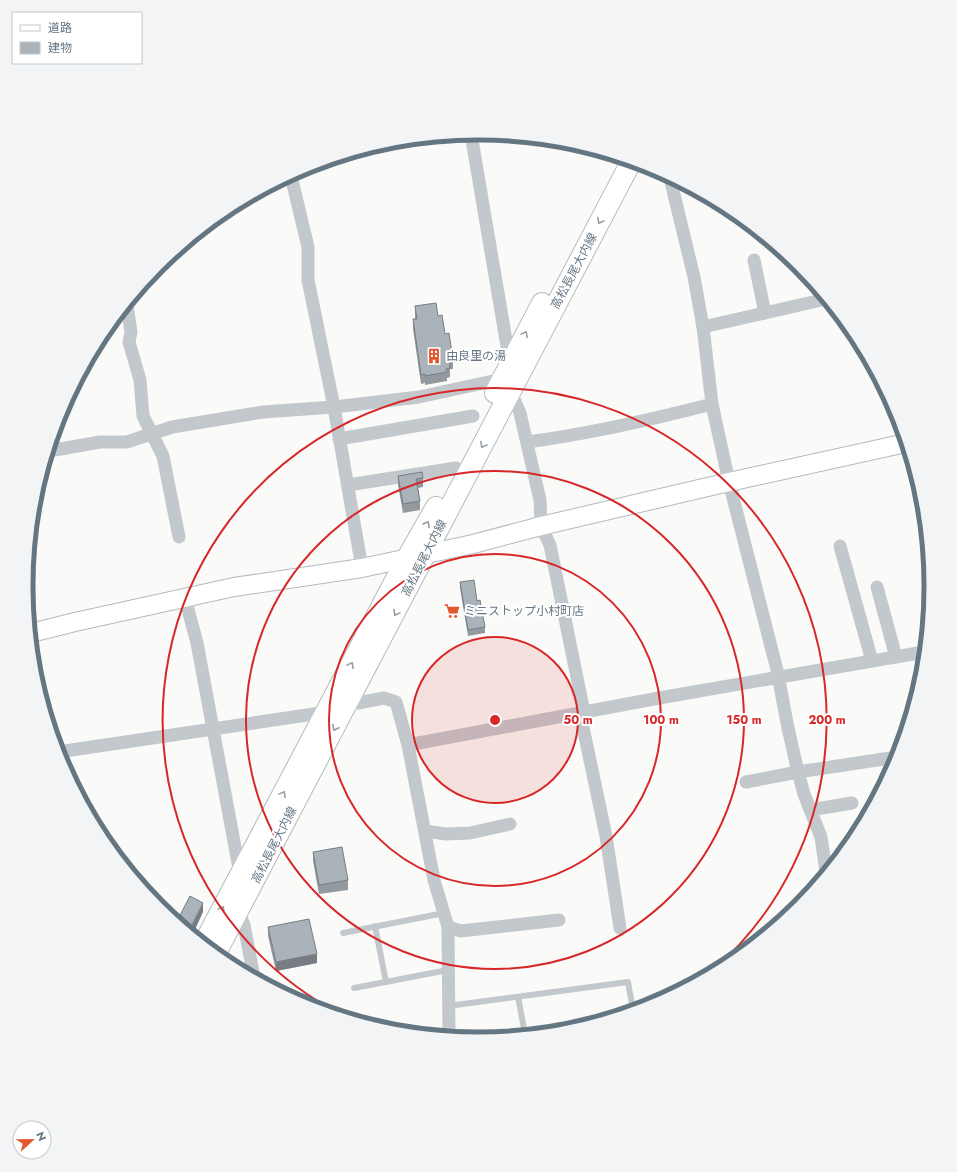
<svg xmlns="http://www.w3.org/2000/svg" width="957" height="1172" font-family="Jost,'Noto Sans JP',sans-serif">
<rect width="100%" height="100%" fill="#fafaf8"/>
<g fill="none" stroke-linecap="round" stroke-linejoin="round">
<defs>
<polyline id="secondary" points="31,633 75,622 234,587 362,568 473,544 541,526 729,482 906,443"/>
<g id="primary">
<polyline points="495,393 542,303"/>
<polyline points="204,943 407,558 436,507"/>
<polyline points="216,953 631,162"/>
</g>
</defs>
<use href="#secondary" stroke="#b3babf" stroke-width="20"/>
<use href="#primary" stroke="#b5babe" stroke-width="22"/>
<g stroke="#c3c8cc" stroke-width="6">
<polyline points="375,926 386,982"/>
<polyline points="343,933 444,913"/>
<polyline points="354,988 448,970"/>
<polyline points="518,997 525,1034"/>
<polyline points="448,1006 628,982 633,1010"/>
</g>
<g stroke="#c3c8cc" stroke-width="13">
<polyline points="471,134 510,364"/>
<polyline points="291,176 308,247 308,280 334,407 362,568"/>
<polyline points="670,178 694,277 703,327 712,404 729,482 777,670 788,728 798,772 804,794 821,837 826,872"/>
<polyline points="754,260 765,313"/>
<polyline points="127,305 131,332 129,342 140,380 143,416 163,456 179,537"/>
<polyline points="703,327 826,299"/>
<polyline points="511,392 520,413 540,500 541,526 550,545 584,712"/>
<polyline points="339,439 473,416"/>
<path d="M527,442C589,434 650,420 712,404"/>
<polyline points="49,451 100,442 127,442 172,427 263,412 334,407 419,397 502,379"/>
<polyline points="348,485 456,468"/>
<polyline points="840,546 872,661"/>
<polyline points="877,587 896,657"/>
<polyline points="185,598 197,643 238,863 244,869"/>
<polyline points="343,697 358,703 384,698 396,702 408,745 434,880 448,927 449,1036"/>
<polyline points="580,713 606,836 620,928"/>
<polyline points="408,745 659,698 924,652"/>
<polyline points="58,752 327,712"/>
<polyline points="746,782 798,772 897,757"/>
<polyline points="810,810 852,803"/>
<polyline points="425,831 446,834 470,833 510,824"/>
<polyline points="239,913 244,925 254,977"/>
<polyline points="448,927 461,931 559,920"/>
</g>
<use href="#secondary" stroke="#fff" stroke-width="18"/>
<use href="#primary" stroke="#fff" stroke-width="20"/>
</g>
<g fill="#929a9f">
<polygon points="415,306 438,316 453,360 453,369 450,369 450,377 447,378 447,381 425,385 425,383 421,384 413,329 413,319 415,319"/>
<polygon points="398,476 423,478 423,487 418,488 420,501 420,510 403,513 398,485"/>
<polygon points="460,582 477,601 485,627 485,633 468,636 460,588"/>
<polygon points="313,852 348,880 348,890 319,894 313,861"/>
<polygon points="268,927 317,963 276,971 268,936"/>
</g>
<g fill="#777d82">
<polygon points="203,903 203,912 193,934 189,931"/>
<polygon points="317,954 317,963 276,971 276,962"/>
</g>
<g fill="#aab3b9" stroke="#777d82">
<polygon points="436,303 438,316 442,315 445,334 449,333 453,360 449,360 450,368 446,369 447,372 425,376 425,374 421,375 413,319 417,319 415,306"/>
<polygon points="422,472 423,478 416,479 420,501 403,504 398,476"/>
<polygon points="474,580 477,601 480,600 485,627 468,630 460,582"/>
<polygon points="342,847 348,880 319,885 313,852"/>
<polygon points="190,896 203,903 189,931 177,921"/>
<polygon points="309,919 317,954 276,962 268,927"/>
</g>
<defs><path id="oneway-chevron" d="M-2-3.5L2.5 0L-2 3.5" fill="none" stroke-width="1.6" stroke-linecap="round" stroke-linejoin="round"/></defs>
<g stroke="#939fa8">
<use href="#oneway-chevron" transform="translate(600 221) rotate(118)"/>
<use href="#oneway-chevron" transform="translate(525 334) rotate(-62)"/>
<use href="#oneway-chevron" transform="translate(483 445) rotate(118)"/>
<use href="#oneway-chevron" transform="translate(427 524) rotate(-61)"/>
<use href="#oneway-chevron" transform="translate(396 613) rotate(118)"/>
<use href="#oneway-chevron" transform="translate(351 665) rotate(-62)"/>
<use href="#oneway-chevron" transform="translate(335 728) rotate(117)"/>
<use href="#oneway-chevron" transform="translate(283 794) rotate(-62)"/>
<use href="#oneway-chevron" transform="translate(222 909) rotate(-62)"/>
</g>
<circle cx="495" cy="720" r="83" fill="#d62828" fill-opacity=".12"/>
<g fill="none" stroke="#d62828" stroke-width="2">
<circle cx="495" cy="720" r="83"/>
<circle cx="495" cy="720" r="166"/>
<circle cx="495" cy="720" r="249"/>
<path d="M344 1016A332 332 0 1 1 711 972"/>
</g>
<defs>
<symbol id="building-bare" viewBox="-9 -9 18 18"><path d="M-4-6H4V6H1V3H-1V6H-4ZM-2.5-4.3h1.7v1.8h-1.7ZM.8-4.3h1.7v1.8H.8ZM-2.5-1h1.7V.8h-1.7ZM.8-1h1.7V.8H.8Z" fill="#e4572e" stroke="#fff" stroke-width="2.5" paint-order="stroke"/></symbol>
<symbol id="supermarket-bare" viewBox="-9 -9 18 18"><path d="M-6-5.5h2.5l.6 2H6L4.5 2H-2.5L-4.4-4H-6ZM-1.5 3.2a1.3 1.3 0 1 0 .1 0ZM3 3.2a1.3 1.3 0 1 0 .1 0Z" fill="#e4572e" stroke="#fff" stroke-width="2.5" paint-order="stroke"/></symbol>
</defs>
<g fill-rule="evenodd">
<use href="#building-bare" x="423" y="345" width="22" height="22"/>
<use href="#supermarket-bare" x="441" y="600" width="22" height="22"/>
</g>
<g text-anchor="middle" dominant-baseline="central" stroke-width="4" stroke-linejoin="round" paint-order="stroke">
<g font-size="12" fill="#657683" stroke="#fff">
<text transform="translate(574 271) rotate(-62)">高松長尾大内線</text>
<text transform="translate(424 558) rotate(-63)">高松長尾大内線</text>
<text transform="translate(274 845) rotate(-63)">高松長尾大内線</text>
</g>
<g font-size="12" fill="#657683" stroke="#fff" text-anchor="start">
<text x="446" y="356">由良里の湯</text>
<text x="464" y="611">ミニストップ小村町店</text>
</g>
</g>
<path d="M0 0H957V1172H0ZM478 140H479A445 445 0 0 1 924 585V587A445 445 0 0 1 479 1032H478A445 445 0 0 1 33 587V585A445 445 0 0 1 478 140Z" fill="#f3f4f5" fill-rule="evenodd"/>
<path fill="none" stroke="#657683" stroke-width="5" d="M478 140H479A445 445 0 0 1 924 585V587A445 445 0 0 1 479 1032H478A445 445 0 0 1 33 587V585A445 445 0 0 1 478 140Z"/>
<circle cx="495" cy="720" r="6" fill="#d62828" stroke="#fff" stroke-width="2"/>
<g font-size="12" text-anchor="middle" font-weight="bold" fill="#d62828" stroke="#fff" stroke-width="4" stroke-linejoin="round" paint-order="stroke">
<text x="578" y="724">50 m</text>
<text x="661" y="724">100 m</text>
<text x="744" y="724">150 m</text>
<text x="827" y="724">200 m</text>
</g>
<rect x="12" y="12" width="130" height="52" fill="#ffffff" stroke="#c1c8cd"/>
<rect x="20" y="25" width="20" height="6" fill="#ffffff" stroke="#c1c8cd"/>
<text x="48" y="32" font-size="12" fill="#657683">道路</text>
<rect x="20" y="42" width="20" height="12" fill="#aab3b9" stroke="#c1c8cd"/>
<text x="48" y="52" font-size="12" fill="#657683">建物</text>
<g transform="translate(32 1140) rotate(68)"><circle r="19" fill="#ffffff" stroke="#c1c8cd"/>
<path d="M0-3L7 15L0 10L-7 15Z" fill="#e4572e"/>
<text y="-6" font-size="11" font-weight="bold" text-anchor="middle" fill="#657683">N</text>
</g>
</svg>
